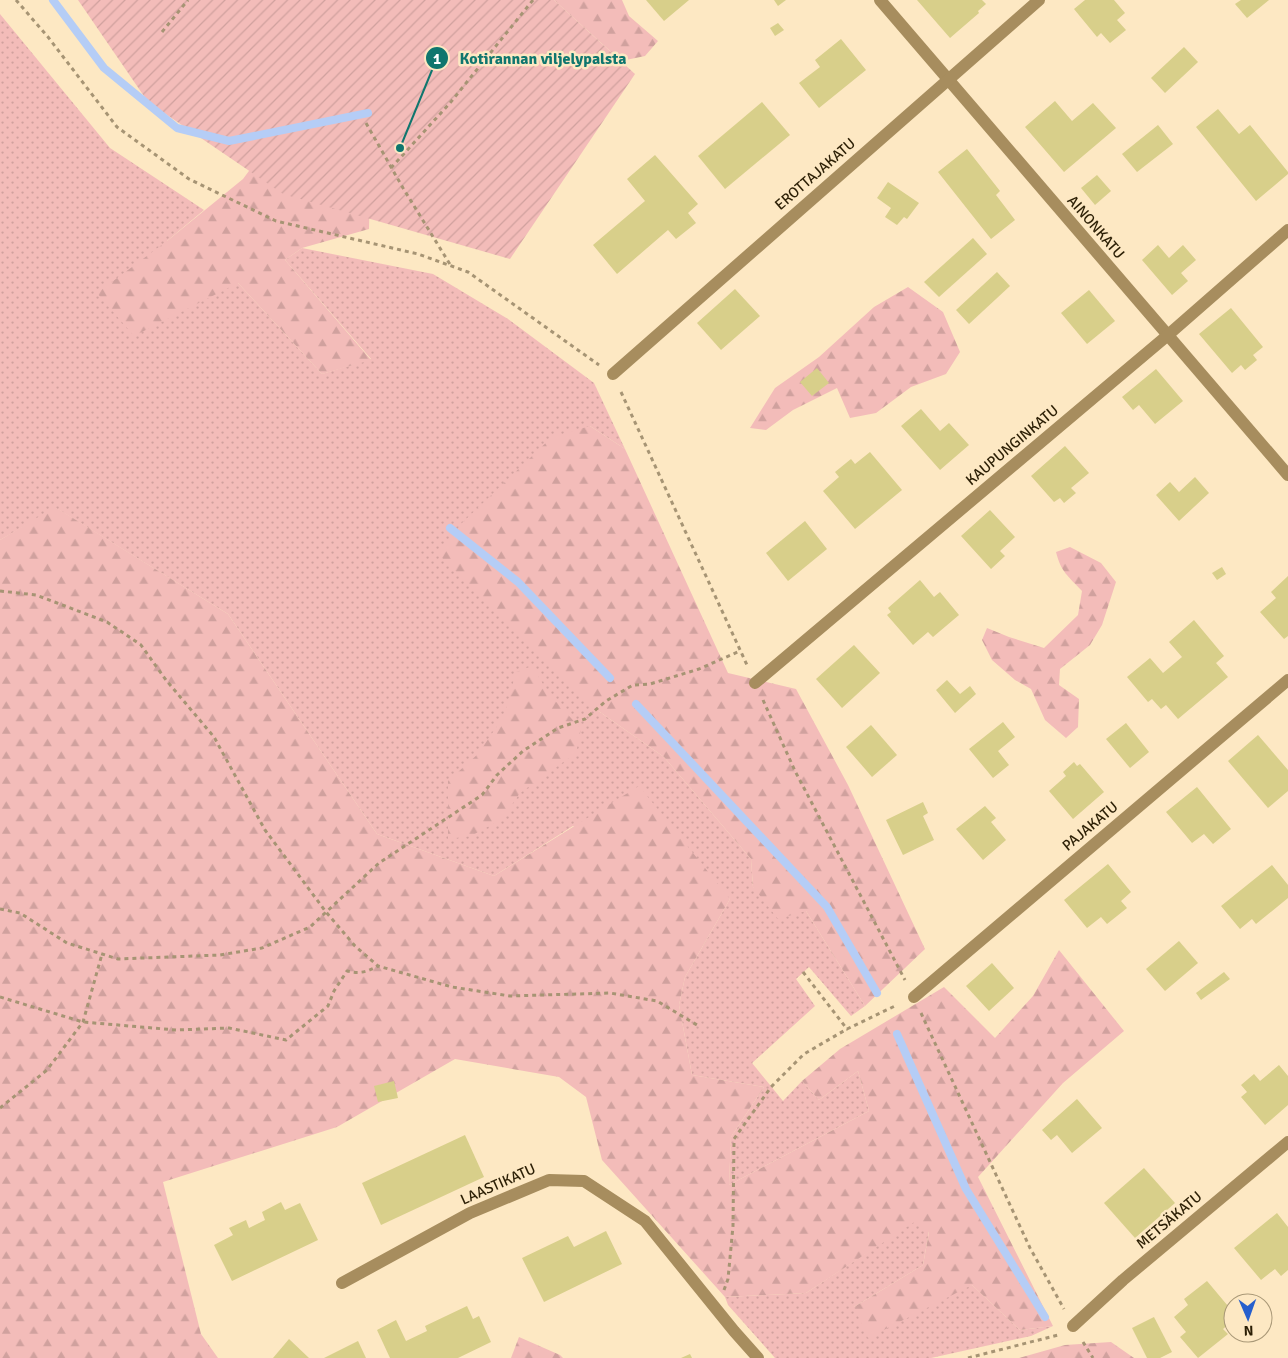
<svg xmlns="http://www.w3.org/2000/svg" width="1288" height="1358" font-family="Signika,sans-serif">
<defs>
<pattern id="grass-dots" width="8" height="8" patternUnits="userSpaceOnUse" patternTransform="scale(1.25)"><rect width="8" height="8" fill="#f3bcb9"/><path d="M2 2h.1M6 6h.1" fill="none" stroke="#d0a19e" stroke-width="1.8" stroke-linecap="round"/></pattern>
<pattern id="forest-firs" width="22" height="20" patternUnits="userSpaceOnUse" patternTransform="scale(1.25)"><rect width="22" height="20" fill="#f3bcb9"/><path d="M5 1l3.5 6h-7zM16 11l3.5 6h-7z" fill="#d0a19e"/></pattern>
<pattern id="garden-furrows" width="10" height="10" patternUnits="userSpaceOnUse" patternTransform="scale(1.25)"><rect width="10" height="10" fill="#f3bcb9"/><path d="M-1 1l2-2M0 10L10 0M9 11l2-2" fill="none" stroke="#d0a19e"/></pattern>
</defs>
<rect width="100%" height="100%" fill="#fde8c3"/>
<g fill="url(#grass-dots)">
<polygon points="0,14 110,148 204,210 167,241 238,283 322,374 371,359 285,260 302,248 433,274 508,319 594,383 625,449 590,426 597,710 664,757 751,859 753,887 806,911 865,1006 851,1016 809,967 796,979 815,1006 752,1063 783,1101 802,1081 819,1100 858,1071 869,1111 729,1185 731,1137 764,1087 692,1075 679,1005 685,977 730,899 573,826 494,876 377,834 228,614 56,508 0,540"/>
<polygon points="916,1220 929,1231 923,1265 854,1307 972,1285 1020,1330 1053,1326 1031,1336 931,1358 775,1358 728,1305 725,1297 806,1293"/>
</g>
<g fill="url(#forest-firs)">
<polygon points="554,0 622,0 629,16 658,41 645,56 621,61"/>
<polygon points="280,129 370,189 369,229 302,248 285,260 371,360 322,374 238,283 134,336 97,293 167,241 243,179"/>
<polygon points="908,287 943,312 960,352 946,374 911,387 876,413 850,418 837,388 793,410 766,430 750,428 775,388 819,357 874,307"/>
<polygon points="590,426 625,449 728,673 796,689 848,785 925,949 865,1006 806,911 778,919 753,887 751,859 664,757 597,710 438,554 462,523 552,437"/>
<polygon points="55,507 228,614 377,834 494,876 639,786 730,899 685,977 679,1005 692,1075 764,1087 731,1137 729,1185 869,1111 858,1071 819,1100 802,1081 840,1049 944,987 995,1038 1033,996 1059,950 1124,1031 1063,1083 978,1177 1053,1326 1020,1330 972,1285 868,1338 854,1307 923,1265 929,1232 916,1221 806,1293 725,1297 602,1160 586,1097 559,1077 455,1059 337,1127 163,1182 201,1334 218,1358 0,1358 0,540"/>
<path d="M1070,547L1101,563L1116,582L1102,625L1090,645L1060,669L1059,685L1079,699L1078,727L1066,738L1045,720L1031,689L1015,680L992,660L982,640L987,628L1009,637L1044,648L1078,615L1082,591C1068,576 1061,572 1056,552Z"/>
<polygon points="532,666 549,694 581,729 576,753 520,793 502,819 471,836 448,839 448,781 478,754 504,716 516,672"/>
<polygon points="519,1337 560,1355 563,1358 511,1358"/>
<polygon points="1111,1342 1134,1358 1019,1358 1065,1345"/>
</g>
<polygon fill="url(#garden-furrows)" points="78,0 554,0 635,74 510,259 283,194 148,102"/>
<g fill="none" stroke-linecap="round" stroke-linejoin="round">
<g stroke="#b5cdf6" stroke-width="8">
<polyline points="53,0 104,68 177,128 229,141 368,113"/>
<polyline points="450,528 518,582 610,678"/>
<polyline points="636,704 827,907 877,993"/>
<polyline points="897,1034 966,1189 1045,1317"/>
</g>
</g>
<g fill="#d8cf8a">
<polygon points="646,0 689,0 664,21"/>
<polygon points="774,0 786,0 778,6"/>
<polygon points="917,0 982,0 986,4 978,11 979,13 950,38"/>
<polygon points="1085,0 1114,0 1125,13 1117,20 1126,30 1110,43 1101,33 1097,37 1074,9"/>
<polygon points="1241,0 1269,0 1247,18 1235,4"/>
<polygon points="778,23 784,30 775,36 770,28"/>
<polygon points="841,39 866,70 819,108 799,83 820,67 815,60"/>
<polygon points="1184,47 1198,62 1165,93 1151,78"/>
<polygon points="1055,101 1072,121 1093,103 1116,128 1064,172 1025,127"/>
<polygon points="762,102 790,135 725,189 698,156"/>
<polygon points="1218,109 1239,134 1250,125 1288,172 1288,174 1256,201 1196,127"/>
<polygon points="1158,125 1173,144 1137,172 1122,154"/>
<polygon points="967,149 1000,191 996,195 1015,220 991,239 938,172"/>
<polygon points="655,155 698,204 688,213 696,223 676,239 668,230 617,274 593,245 645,201 627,179"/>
<polygon points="1097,175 1111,191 1095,205 1081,188"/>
<polygon points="888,182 919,203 907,219 904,217 897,225 885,217 891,208 877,198"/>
<polygon points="973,238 987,254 939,297 924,282"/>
<polygon points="1158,245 1169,258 1183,245 1196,260 1181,273 1188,281 1172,295 1142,260"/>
<polygon points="997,272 1010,286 969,324 956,310"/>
<polygon points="735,289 760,316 721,350 697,323"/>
<polygon points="1089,290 1115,321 1087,344 1061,313"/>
<polygon points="1231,308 1263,347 1253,355 1257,360 1245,370 1241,365 1232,373 1199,334"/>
<polygon points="817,368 829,383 812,396 800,382"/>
<polygon points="1156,369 1183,401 1155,424 1139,405 1133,410 1122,397"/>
<polygon points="921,409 940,431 949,423 969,445 940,470 901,426"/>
<polygon points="1065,446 1089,473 1071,488 1076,493 1064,503 1060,498 1054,502 1031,476"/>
<polygon points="870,452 902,490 855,529 823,491 839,477 835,472 851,459 855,464"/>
<polygon points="1195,477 1209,493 1179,521 1156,495 1170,482 1179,492"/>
<polygon points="990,510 1015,537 1000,551 1005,556 991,569 961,536"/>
<polygon points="805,521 827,549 788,581 766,553"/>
<polygon points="1222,567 1226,574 1217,580 1212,573"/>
<polygon points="1288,576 1288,636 1284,639 1260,612 1276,598 1271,592"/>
<polygon points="920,580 934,597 940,592 959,615 933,637 928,632 913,645 887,615 891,612 888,608"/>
<polygon points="1194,620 1224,656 1216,663 1228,677 1178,719 1166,705 1161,709 1152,699 1148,702 1127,677 1150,658 1163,673 1182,657 1169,642"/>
<polygon points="854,645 880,673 842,708 816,679"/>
<polygon points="947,680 960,694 970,686 976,694 955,713 936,690"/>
<polygon points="1003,722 1015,737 998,751 1009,765 993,778 969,749"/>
<polygon points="1126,723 1149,752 1130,768 1106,739"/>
<polygon points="871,725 897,755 872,777 846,747"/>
<polygon points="1258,735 1288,770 1288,791 1268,808 1228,761"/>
<polygon points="1074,762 1077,766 1080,764 1104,792 1073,819 1049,791 1066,776 1063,772"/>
<polygon points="1197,787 1231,829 1213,844 1204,834 1192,843 1166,812"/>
<polygon points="923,802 928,813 923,816 934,840 903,855 886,820"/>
<polygon points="985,806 996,818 991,822 1006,840 983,860 956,829"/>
<polygon points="1108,864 1131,892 1121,901 1127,908 1107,924 1101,917 1087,928 1064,900"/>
<polygon points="1272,865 1288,885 1288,898 1256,924 1252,919 1240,929 1221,906"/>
<polygon points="1179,941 1198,963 1165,991 1146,969"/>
<polygon points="992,963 1014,988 989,1011 966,986"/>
<polygon points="1224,972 1230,979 1201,1000 1196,993"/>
<polygon points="1279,1065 1288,1076 1288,1105 1265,1125 1241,1097 1247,1092 1241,1085 1254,1074 1260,1081"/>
<polygon points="394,1081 398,1098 378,1102 374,1086"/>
<polygon points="1077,1099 1102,1128 1072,1153 1057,1135 1051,1140 1042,1130"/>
<polygon points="465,1135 484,1177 381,1225 362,1183"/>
<polygon points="1144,1168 1175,1203 1135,1238 1104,1203"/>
<polygon points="281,1202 285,1210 300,1203 318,1240 232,1281 214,1245 233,1235 229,1228 246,1220 249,1228 265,1220 262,1212"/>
<polygon points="1277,1213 1288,1227 1288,1270 1281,1276 1275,1269 1261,1280 1234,1248"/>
<polygon points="606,1231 622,1264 544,1302 522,1258 568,1236 574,1247"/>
<polygon points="1207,1281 1233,1312 1233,1320 1223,1329 1228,1334 1198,1358 1180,1337 1186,1332 1174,1317 1188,1305 1184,1299"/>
<polygon points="467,1306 473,1319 479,1316 491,1342 458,1358 390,1358 377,1330 396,1320 406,1341 427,1331 425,1326"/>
<polygon points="1154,1317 1172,1352 1160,1358 1147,1358 1132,1328"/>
<polygon points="289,1339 309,1358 273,1358"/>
<polygon points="358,1341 366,1358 324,1358"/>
<polygon points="690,1354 692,1358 681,1358"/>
</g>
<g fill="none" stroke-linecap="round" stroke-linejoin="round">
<g stroke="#a69474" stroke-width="3" stroke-dasharray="4 4" stroke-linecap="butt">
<polyline points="16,0 48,37 117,127 189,179 276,221 418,254 468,272 599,365"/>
<polyline points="162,32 188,0"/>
<polyline points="366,123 403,188 451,266"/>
<polyline points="391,168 450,103 533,0"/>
<polyline points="621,392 747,665"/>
<polyline points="0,591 36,595 65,606 107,622 141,645 166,680 214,737 265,830 326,912 355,946 378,966 452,987 510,996 610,993 657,1001 697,1025"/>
<polyline points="763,700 795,771 905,980"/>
<polyline points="0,909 20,913 67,943 118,959 220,955 262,948 310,927 379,863 482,795 497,775 523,751 558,728 585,719 606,701 633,685 650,684 699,669 740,651"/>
<polyline points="803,972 847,1029 897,1005"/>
<path d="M0,997L83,1022L176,1030L229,1028L286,1040L328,1006L334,991L347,971C360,974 367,972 378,966"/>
<polyline points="921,1013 1030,1248 1064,1309"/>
<polyline points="0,1108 47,1070 83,1022 102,954"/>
<polyline points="724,1290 728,1279 733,1226 734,1139 771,1087 804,1054 847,1029"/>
<polyline points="1083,1342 1093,1358"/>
<polyline points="968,1358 1058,1335"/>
</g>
<g stroke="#a78d5e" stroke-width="12">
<polyline points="880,0 1288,475"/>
<polyline points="613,374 1039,0"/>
<polyline points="755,683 1168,335 1288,230"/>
<polyline points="914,997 1288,680"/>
<polyline points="342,1283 470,1213 549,1180 584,1181 645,1221 734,1331 758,1358"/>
<polyline points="1073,1326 1123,1280 1288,1142"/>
</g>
</g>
<g text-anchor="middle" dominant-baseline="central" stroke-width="5" stroke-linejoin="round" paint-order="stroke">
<g font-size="15" fill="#2c1f05" stroke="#fde8c3">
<text transform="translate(815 174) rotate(-41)">EROTTAJAKATU</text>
<text transform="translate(1096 227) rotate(49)">AINONKATU</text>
<text transform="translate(1012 445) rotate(-40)">KAUPUNGINKATU</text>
<text transform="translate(1090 826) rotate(-40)">PAJAKATU</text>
<text transform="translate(498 1184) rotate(-24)">LAASTIKATU</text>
<text transform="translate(1169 1220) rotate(-40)">METSÄKATU</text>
</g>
</g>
<path fill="none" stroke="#0f766e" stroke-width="2" d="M400 148L437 58"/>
<g fill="#0f766e" stroke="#fde8c3" stroke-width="2">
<circle cx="400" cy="148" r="5"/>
<circle cx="437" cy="58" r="12"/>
</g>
<g font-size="15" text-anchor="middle" font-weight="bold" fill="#fff">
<text x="437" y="64">1</text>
</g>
<g font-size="16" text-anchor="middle" font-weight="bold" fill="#0f766e" stroke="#fde8c3" stroke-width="5" stroke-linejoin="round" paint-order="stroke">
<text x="543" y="64">Kotirannan viljelypalsta</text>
</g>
<g transform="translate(1248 1318) rotate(178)"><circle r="24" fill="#fde8c3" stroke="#a99877"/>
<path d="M0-4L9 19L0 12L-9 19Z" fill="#265fcd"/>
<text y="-8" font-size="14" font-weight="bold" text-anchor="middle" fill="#2c1f05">N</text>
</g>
</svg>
